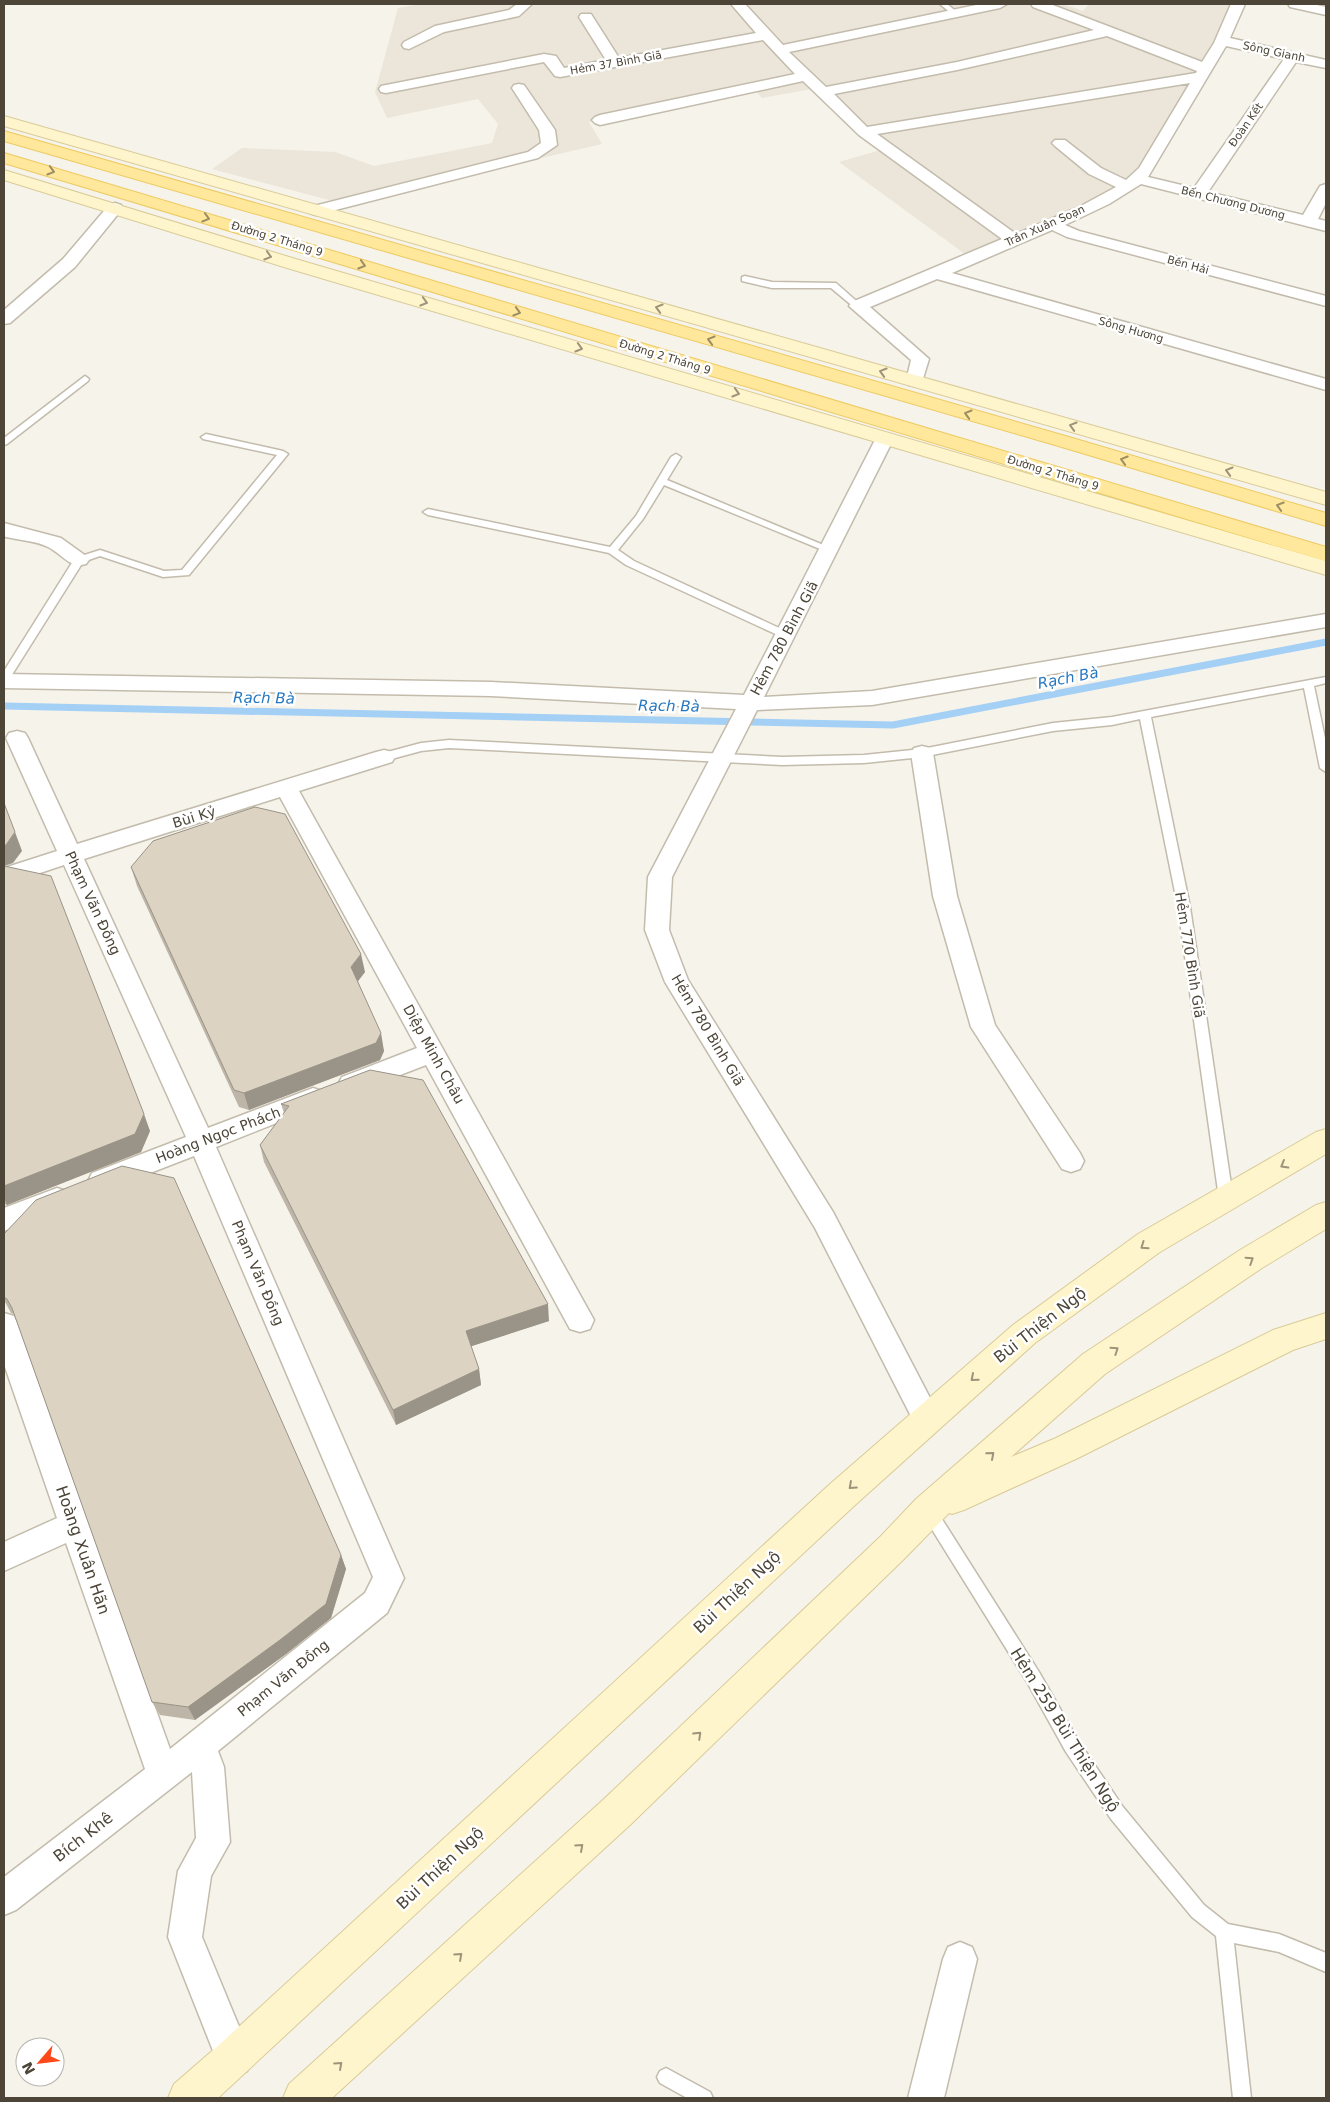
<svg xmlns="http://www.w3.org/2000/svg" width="1330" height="2102" font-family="'DejaVu Sans',sans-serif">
<rect width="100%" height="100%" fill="#f6f3eb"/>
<polygon fill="#ebe6d9" points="420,4 1063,4 1083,11 1089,4 1239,4 1226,37 1145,181 1128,192 976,262 839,162 884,149 812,89 762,98 753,88 589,122 602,144 344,204 212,169 242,148 335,152 374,166 492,143 498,124 478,99 387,118 375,92 398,8"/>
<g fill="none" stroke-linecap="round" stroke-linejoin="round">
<polyline stroke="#a4d0f6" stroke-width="7" points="4,706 893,725 1326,642"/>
<defs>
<g id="lane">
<polygon points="940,4 947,4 958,13 952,14"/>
<polygon points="745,276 772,282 836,283 862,306 855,308 831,288 772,288 742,281 742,277"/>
<polygon points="85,376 89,379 88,381 7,444 4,445 4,438"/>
<polygon points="206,434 283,451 288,454 189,575 163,577 100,556 83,562 8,681 4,682 4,671 75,558 100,550 164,571 182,570 277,455 203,439 201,437"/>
<polygon points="676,454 681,457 667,480 833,549 828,552 825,551 664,485 643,519 618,550 634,561 790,633 791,635 790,637 782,637 626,565 609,553 428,515 423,512 428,509 610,547 636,516 671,457"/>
<polygon points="1326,677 1326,683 1314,686 1326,743 1326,772 1320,768 1304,688 1151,717 1190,907 1233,1198 1231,1202 1226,1203 1221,1202 1219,1198 1178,907 1140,719 1112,725 1053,731 922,757 864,763 782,765 449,748 421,751 384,761 379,757 380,754 421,743 449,740 782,757 864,755 922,749 1053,723 1112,717"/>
<polygon points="928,1503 933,1505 1039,1672 1078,1740 1123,1807 1204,1905 1228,1924 1279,1934 1326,1953 1326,1972 1279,1952 1234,1943 1251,2098 1233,2098 1216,1936 1192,1917 1111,1819 1066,1752 1027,1682 923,1515 921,1510 923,1505"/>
<polygon points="666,2068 710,2092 713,2098 687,2098 660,2083 657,2077 660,2071"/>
</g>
<g id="street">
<polygon points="517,4 532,4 519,16 444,32 409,49 404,48 402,45 404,42 435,26 509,10"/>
<path d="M731,4H745L783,45L981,4H1007L1000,8L789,52L826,87L957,62L1094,30L1033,7L1031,4H1050L1202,62L1214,43L1231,4H1245L1230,38L1326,60V68L1296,62L1208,192L1303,215L1320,186L1326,184V203L1318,219L1326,221V231L1141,184L1109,204L1065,225L1079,231L1326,296V306L1067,237L1052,230L952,273L1326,379V390L937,279L870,307L929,359L921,385L915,386L909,385L906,381L911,360L849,306L852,302L1002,239L859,135L803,81L600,125L595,123L592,120L595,117L600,115L795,74L763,40L560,77L555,76L544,62L386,93L381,92L379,89L381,86L386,85L544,54L556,56L564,68L606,60L579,17L581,14H591L619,58L756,33ZM1107,36L1197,71L1196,73L867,127L834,94L957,70ZM1226,46L1284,59L1194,188L1148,177ZM1190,83L1139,168L1126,180L1101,168L1065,140H1055L1052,143L1055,146L1089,174L1116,187L1079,207L1016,234L877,134Z"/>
<polygon points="1288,4 1312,4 1326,7 1326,15 1290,7"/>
<polygon points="519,84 524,85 555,130 557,145 538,158 316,215 310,213 308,210 310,207 528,152 541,143 539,130 512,88 514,85"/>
<polygon points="115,203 121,205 123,208 75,267 10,323 4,324 4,310 63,259 109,205"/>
<polygon points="884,434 891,436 893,440 764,697 872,691 1326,614 1326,627 872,705 757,710 672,877 669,930 688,980 833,1212 941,1419 937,1428 927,1432 917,1428 815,1228 665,982 645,930 648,877 736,709 491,696 4,688 4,674 491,682 744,695 875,440 877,436"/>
<path d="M4,523L61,538L86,556L89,560L86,564C70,569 62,554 48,547C37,541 19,540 6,537L4,536Z"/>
<polygon points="17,731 25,733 28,738 77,844 376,752 384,750 392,752 395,757 392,762 299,791 594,1320 590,1329 580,1332 570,1329 426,1065 351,1094 342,1091 338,1084 342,1077 417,1048 280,797 84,859 208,1128 313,1088 322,1091 326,1098 322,1105 216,1147 404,1578 387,1613 218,1751 224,1767 230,1842 211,1876 202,1937 252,2058 247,2071 234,2076 221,2071 168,1937 178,1871 196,1838 192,1772 16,1910 4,1915 4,1877 145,1769 66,1543 4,1571 4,1542 57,1518 4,1364 4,1313 14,1316 18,1325 170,1749 365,1593 373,1577 194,1156 101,1192 92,1189 88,1181 92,1173 186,1137 64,865 4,885 4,868 57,851 6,738 9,733"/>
<polygon points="922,746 930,748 933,753 957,896 995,1025 1080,1153 1084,1161 1080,1169 1071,1172 1062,1169 971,1027 933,896 911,753 914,748"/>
<polygon points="57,1188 66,1191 70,1199 66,1207 4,1231 4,1208"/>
<polygon points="960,1942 972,1947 977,1959 944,2098 908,2098 943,1959 948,1947"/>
</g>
<g id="secondary">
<polygon points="4,116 1326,492 1326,505 4,126"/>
<polygon points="4,170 299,260 1326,561 1326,575 287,268 4,180"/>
<polygon points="1326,1129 1326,1154 1160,1252 1035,1343 854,1506 218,2098 168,2098 174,2084 220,2044 830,1484 1013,1325 1138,1234 1316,1132"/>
<polygon points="1326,1202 1326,1229 1262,1268 1105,1374 1011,1457 1056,1438 1273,1330 1326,1313 1326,1339 1293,1350 1078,1458 964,1510 952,1514 949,1513 905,1558 630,1825 332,2098 283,2098 289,2084 604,1799 881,1536 916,1499 1083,1354 1240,1250 1316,1205"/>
</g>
<g id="primary">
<polygon points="4,131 1069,437 1326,513 1326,526 1055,445 4,141"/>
<polygon points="4,153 1326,547 1326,561 4,163"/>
</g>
</defs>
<use href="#lane" stroke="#c3bcac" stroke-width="3"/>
<use href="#street" stroke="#c3bcac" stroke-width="3"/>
<use href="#secondary" stroke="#d9cb98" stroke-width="2"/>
<use href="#primary" stroke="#edca62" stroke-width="2"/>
<use href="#lane" fill="#fff" fill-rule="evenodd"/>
<use href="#street" fill="#fff" fill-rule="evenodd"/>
<use href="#secondary" fill="#fff5cc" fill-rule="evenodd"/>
<use href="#primary" fill="#ffe89b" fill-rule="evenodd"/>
</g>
<g fill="#bdb5a7">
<polygon points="4,866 150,1131 141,1152 7,1205 4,1204"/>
<polygon points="131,867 365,972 358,981 384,1051 380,1060 249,1110 239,1107 137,886"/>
<polygon points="370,1070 549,1321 471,1346 479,1369 481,1385 396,1425 264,1162 260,1145 284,1113 281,1104"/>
<polygon points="4,1234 341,1555 346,1569 331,1618 286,1654 195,1720 160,1715 152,1702 14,1314 11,1313 4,1300"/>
</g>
<g fill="#9a9488">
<polygon points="15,832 22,851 13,863 4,866 4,846"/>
<polygon points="361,954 365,972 355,985 351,967"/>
<polygon points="381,1033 384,1051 380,1060 249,1110 244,1093"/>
<polygon points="144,1114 150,1131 141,1152 7,1205 4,1198 4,1186"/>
<polygon points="548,1304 549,1321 469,1347 466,1331"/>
<polygon points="479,1369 481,1385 396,1425 393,1410"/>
<polygon points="341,1555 346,1569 331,1618 286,1654 195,1720 188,1707"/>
</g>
<g fill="#dcd3c2" stroke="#9a9488">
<polygon points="4,803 15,832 6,845 4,846"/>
<polygon points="255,807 285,814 361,954 351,967 381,1033 376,1043 244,1093 234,1090 131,867 153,841"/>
<polygon points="4,866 51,876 144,1114 135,1134 4,1186"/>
<polygon points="370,1070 423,1080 548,1304 466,1331 479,1369 393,1410 260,1145 289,1106 281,1104"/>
<polygon points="122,1166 174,1178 341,1555 326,1604 280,1640 188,1707 152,1702 12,1308 7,1299 4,1297 4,1234 36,1200"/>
</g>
<defs><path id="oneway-chevron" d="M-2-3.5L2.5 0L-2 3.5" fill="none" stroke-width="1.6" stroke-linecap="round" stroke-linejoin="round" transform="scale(1.25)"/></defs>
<g stroke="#9d8e65">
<use href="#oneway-chevron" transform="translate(51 171) rotate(16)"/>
<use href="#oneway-chevron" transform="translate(206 218) rotate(17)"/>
<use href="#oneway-chevron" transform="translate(362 265) rotate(17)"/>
<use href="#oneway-chevron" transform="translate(517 312) rotate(17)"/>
<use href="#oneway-chevron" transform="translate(711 340) rotate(-164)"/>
<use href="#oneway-chevron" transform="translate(968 414) rotate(-164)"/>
<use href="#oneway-chevron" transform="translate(1124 460) rotate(-163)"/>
<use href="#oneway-chevron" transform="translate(1280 506) rotate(-163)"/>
</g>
<g stroke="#9d947b">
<use href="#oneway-chevron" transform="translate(268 256) rotate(17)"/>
<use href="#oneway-chevron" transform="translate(424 302) rotate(16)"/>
<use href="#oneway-chevron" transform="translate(659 308) rotate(-164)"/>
<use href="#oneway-chevron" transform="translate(579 348) rotate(16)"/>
<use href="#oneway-chevron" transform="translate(883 372) rotate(-164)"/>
<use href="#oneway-chevron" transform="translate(736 393) rotate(16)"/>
<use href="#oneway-chevron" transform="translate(1073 426) rotate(-164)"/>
<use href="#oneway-chevron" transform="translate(1229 471) rotate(-164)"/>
<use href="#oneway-chevron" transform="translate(1284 1165) rotate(150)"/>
<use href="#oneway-chevron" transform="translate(1144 1246) rotate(145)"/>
<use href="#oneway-chevron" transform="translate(1250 1260) rotate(-33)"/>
<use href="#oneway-chevron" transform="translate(1115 1350) rotate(-34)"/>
<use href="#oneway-chevron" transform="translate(974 1378) rotate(139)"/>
<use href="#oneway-chevron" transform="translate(991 1455) rotate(-41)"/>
<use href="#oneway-chevron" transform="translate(852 1486) rotate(138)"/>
<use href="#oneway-chevron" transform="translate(698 1735) rotate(-44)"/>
<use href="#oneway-chevron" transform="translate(580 1847) rotate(-42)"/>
<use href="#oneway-chevron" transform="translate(459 1956) rotate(-42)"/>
<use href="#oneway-chevron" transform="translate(339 2065) rotate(-42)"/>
</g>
<g text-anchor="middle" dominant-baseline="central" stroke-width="5" stroke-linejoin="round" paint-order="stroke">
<g font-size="11" fill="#4c4538" stroke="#fff">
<text transform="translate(1274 52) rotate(12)">Sông Gianh</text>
<text transform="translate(616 63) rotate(-10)">Hẻm 37 Bình Giã</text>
<text transform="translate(1246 125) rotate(-55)">Đoàn Kết</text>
<text transform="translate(1233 203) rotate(14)">Bến Chương Dương</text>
<text transform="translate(1045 226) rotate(-24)">Trần Xuân Soạn</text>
<text transform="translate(277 239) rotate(17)">Đường 2 Tháng 9</text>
<text transform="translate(1188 265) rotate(15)">Bến Hải</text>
<text transform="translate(1131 330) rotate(16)">Sông Hương</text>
<text transform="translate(665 357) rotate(17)">Đường 2 Tháng 9</text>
<text transform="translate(1053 473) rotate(17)">Đường 2 Tháng 9</text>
</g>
<g font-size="14" fill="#4c4538" stroke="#fff">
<text transform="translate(784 638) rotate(-62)">Hẻm 780 Bình Giã</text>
<text transform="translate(194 817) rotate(-17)">Bùi Kỷ</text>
<text transform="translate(93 903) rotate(65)">Phạm Văn Đồng</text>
<text transform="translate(1190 955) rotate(81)">Hẻm 770 Bình Giã</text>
<text transform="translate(708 1030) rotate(59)">Hẻm 780 Bình Giã</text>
<text transform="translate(434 1054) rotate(61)">Diệp Minh Châu</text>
<text transform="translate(218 1135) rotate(-21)">Hoàng Ngọc Phách</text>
<text transform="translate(258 1273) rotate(67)">Phạm Văn Đồng</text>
<text transform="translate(283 1678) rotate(-39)">Phạm Văn Đồng</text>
</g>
<g font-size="15" font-style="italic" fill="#2778c1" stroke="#fff">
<text transform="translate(1068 678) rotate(-11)">Rạch Bà</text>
<text transform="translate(264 698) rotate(1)">Rạch Bà</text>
<text transform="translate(669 706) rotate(1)">Rạch Bà</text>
</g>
<g font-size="16" fill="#4c4538" stroke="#fff">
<text transform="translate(1040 1325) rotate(-38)">Bùi Thiện Ngộ</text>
<text transform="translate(83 1550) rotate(71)">Hoàng Xuân Hãn</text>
<text transform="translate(737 1592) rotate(-43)">Bùi Thiện Ngộ</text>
<text transform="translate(1065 1730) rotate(58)">Hẻm 259 Bùi Thiện Ngộ</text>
<text transform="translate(83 1837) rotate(-38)">Bích Khê</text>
<text transform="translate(440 1868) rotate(-43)">Bùi Thiện Ngộ</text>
</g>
</g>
<rect width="1330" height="2102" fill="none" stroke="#4c4538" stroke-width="10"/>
<g transform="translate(40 2062) rotate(242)"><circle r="24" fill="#ffffff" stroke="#b7b5af"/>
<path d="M0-4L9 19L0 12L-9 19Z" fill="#ff4819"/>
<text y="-8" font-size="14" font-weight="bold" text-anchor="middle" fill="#4c4538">N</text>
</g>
</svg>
